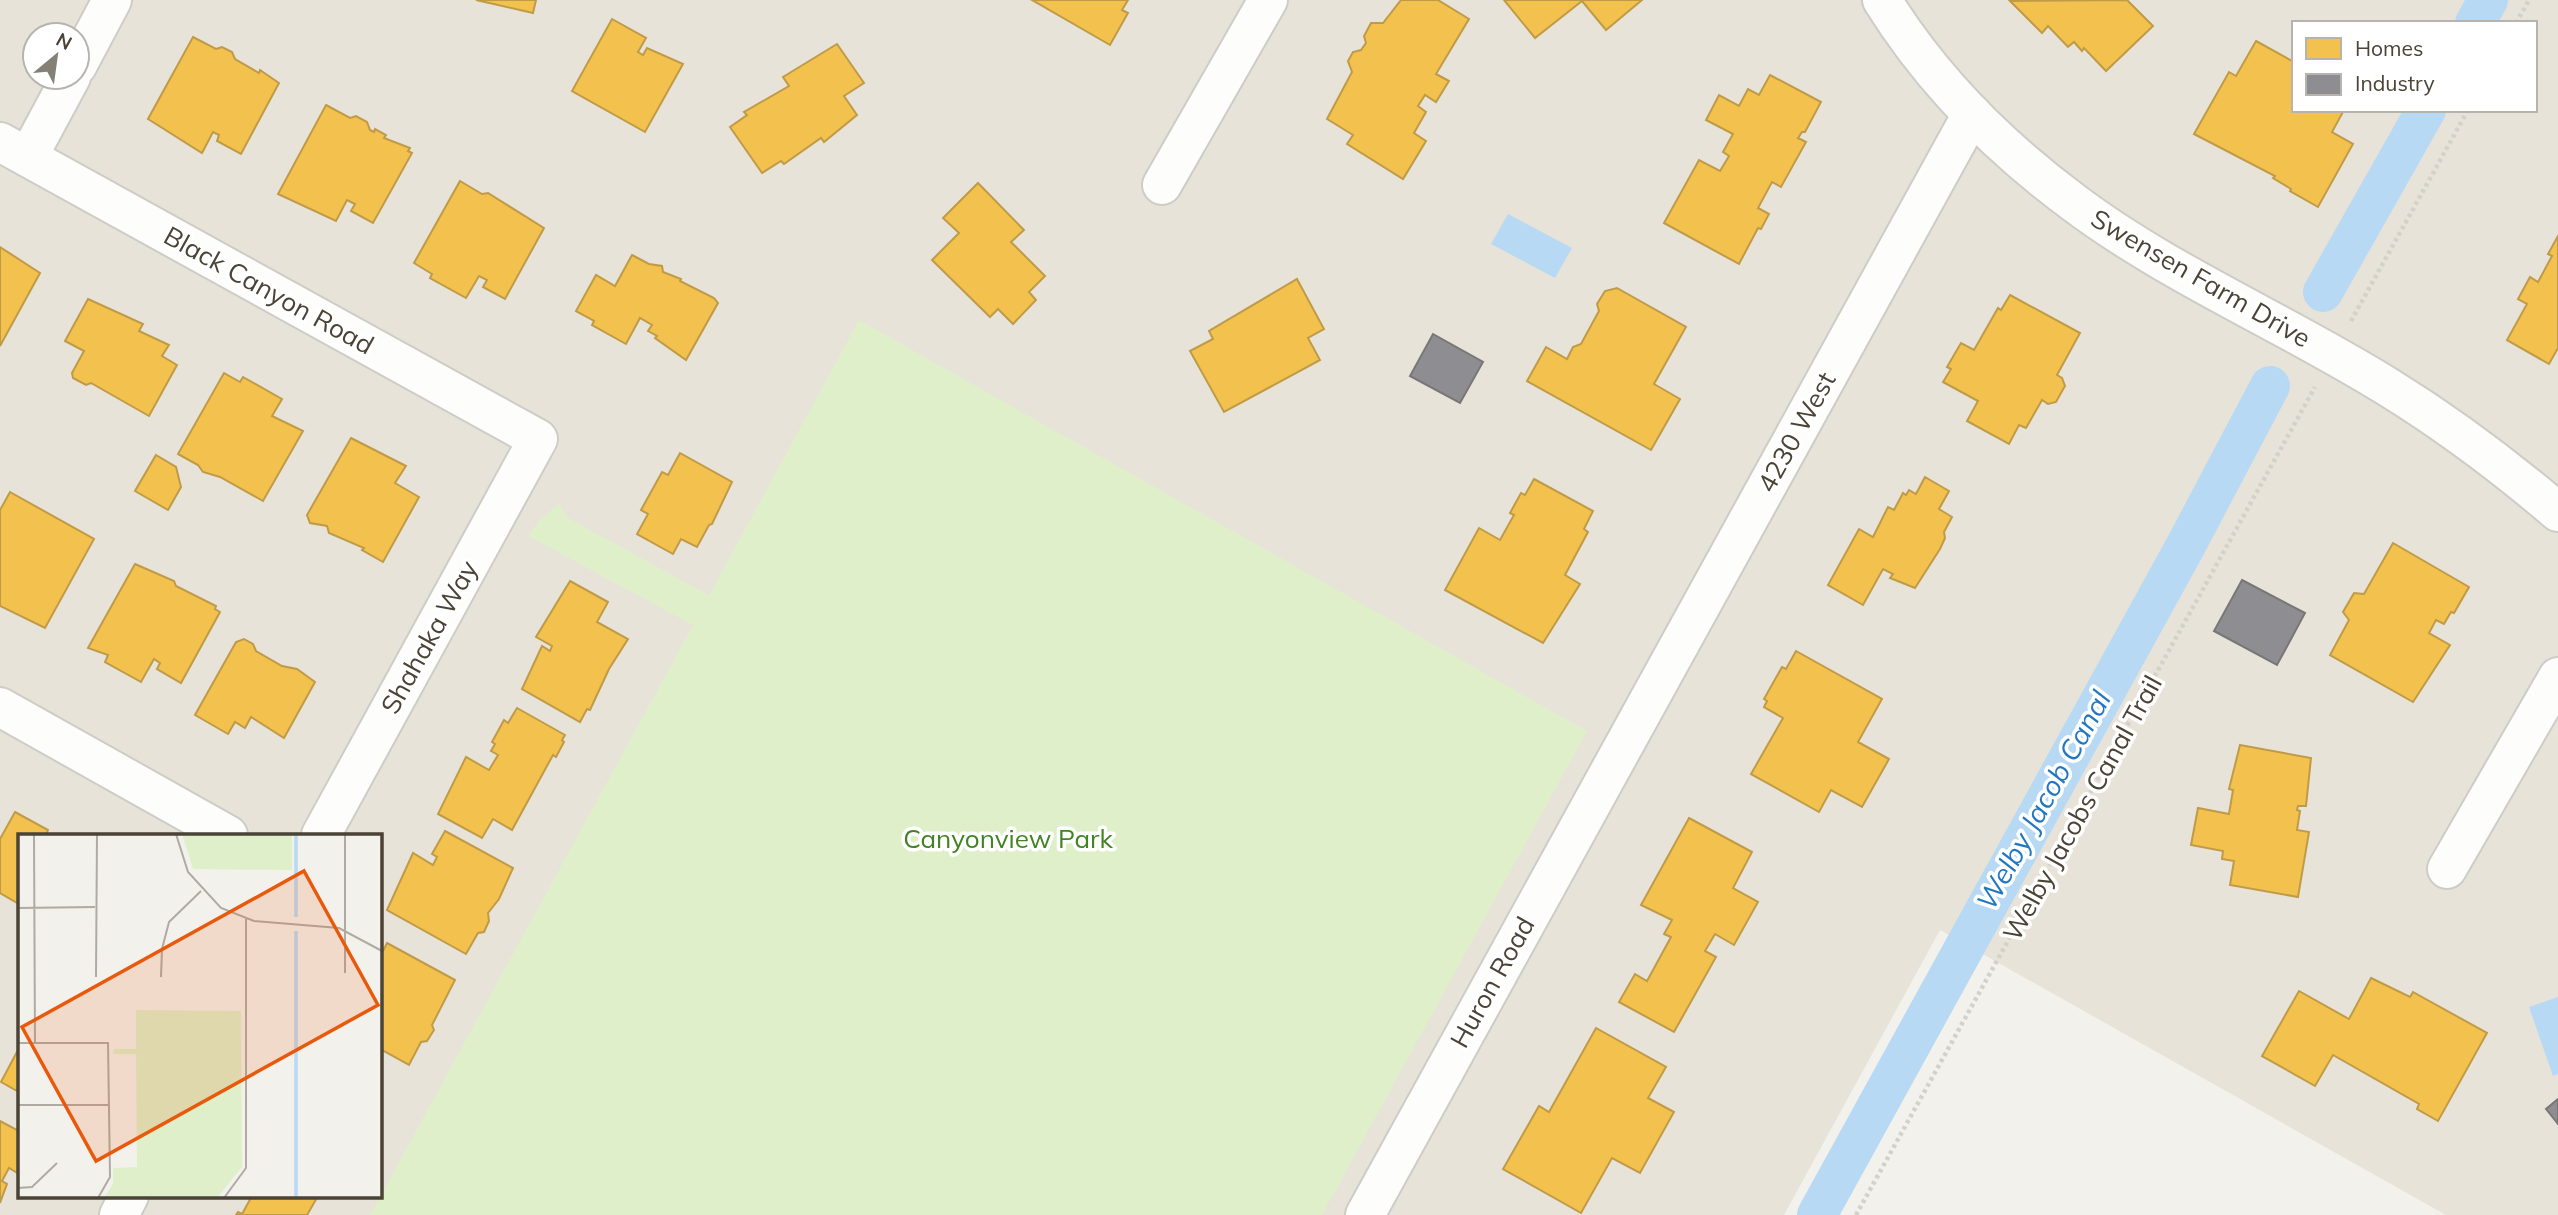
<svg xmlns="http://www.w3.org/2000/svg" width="2558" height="1215" font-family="Mulish,sans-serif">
<rect width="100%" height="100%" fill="#f2f1ec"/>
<path fill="#e7e3d9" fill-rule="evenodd" d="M0,0H2558V1215H2446L1940,930L1784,1215H0ZM2294,23H2535V110H2294ZM35,35H77V77H35ZM19,835H380V1196H19Z"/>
<polygon fill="#deefc9" points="859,320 1587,731 1322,1215 370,1215 693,625 528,536 540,519 559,504 568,518 709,595"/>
<g fill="#b8d9f4">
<polygon points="1508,214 1572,248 1555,278 1491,244"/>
<polygon points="2558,997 2558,1074 2553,1076 2529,1007"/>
</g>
<g fill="#f2c14e" stroke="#c09b47" stroke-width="2">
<polygon points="476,0 536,0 533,13"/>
<polygon points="1032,0 1128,0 1122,10 1128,13 1110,45"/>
<polygon points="1401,0 1438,0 1469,19 1436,74 1449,81 1436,102 1425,95 1418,106 1426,112 1414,133 1426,141 1403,179 1347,144 1353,135 1327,119 1352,72 1348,61 1353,52 1361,50 1366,43 1364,36 1371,23 1383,23"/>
<polygon points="1504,0 1642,0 1606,30 1582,1 1535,38"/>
<polygon points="2127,0 2153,26 2106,71 2084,48 2082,51 2074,42 2068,47 2048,26 2042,33 2010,1"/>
<polygon points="612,19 646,38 638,52 643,55 647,48 683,64 645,132 572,91"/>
<polygon points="193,37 216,49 222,47 232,52 235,59 259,73 260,70 279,83 241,154 217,141 219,135 213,132 202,153 148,119"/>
<polygon points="2256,41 2294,62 2294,110 2344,110 2332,132 2353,144 2318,207 2290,191 2291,189 2273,178 2275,176 2194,134 2229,72 2236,76"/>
<polygon points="837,44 864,83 844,96 857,115 824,142 821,138 784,164 781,161 762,173 730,127 747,115 744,112 789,86 783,77"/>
<polygon points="1770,75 1821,102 1805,132 1802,132 1798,138 1806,142 1781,187 1772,182 1758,208 1769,214 1761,229 1758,228 1739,264 1664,223 1699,160 1720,171 1729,156 1723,152 1733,134 1706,120 1719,95 1739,106 1748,89 1759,95"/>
<polygon points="326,105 350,118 356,116 367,122 370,130 374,132 375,129 386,135 384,138 410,148 408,151 412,153 373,223 351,211 355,204 347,200 336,221 278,194"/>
<polygon points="460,181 482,194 488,193 544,228 505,299 483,287 487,280 479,276 466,298 430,278 432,274 414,263"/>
<polygon points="978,183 1024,230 1011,242 1045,276 1029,292 1036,300 1013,324 998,309 990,317 932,260 959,233 943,218"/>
<polygon points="2558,236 2558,348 2549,364 2507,340 2527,304 2518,299 2530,277 2538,282 2552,256 2548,254"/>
<polygon points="0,247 40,273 0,346"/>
<polygon points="632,255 649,264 662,266 663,272 681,279 680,281 714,298 718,303 686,360 655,338 657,336 648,331 652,325 640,318 626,344 592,325 594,321 576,311 596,275 615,286"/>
<polygon points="1297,279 1324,329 1308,338 1320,360 1224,412 1190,351 1213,339 1209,331"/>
<polygon points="1617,288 1686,327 1654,384 1680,399 1651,450 1527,381 1546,347 1567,359 1573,347 1581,344 1599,311 1597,304 1605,291"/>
<polygon points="2010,295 2080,333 2057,375 2062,378 2065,386 2056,402 2048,404 2042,400 2026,428 2019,425 2009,444 1967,421 1978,401 1943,382 1951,369 1947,367 1961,343 1974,350 1998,308 2001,310"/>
<polygon points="88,299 143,324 139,331 169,345 162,356 177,365 149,416 91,383 86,385 73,378 72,373 84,351 65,341"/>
<polygon points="224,373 240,382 243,377 282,399 272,416 303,431 263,501 220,477 203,472 198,465 178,454"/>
<polygon points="351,438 406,466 395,483 419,497 383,562 362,550 364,548 329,533 327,526 310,523 307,515"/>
<polygon points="680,453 732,482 712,524 709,525 697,547 681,539 673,554 637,534 648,514 641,510 662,472 668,475"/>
<polygon points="156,455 176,467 181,487 168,510 135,491"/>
<polygon points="1925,477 1949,491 1939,509 1952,517 1944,532 1945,538 1940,549 1915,588 1890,578 1893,574 1883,569 1863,605 1828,585 1859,529 1873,537 1888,507 1894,510 1903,493 1906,495 1909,490 1916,494"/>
<polygon points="1534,479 1593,511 1584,529 1588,532 1565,575 1580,584 1543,643 1445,590 1479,528 1500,540 1514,515 1510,513 1521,493 1525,495"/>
<polygon points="10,492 94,539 45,628 0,606 0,510"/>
<polygon points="2393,543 2469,587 2454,613 2451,612 2444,624 2436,620 2429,633 2450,645 2413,702 2330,655 2349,620 2343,612 2354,593 2364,594"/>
<polygon points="135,564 174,581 176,586 216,606 215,609 220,612 181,683 157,669 160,663 154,659 141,682 105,662 108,655 88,648"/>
<polygon points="570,581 608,602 597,622 628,639 609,669 590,710 587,709 580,722 522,689 542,646 550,651 552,646 536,637"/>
<polygon points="244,639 253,644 256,651 282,666 297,669 315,682 284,738 251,717 245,728 235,722 228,734 195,715 236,642"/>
<polygon points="1796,651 1882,699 1858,742 1889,759 1862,807 1831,790 1819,812 1751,774 1783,718 1764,707 1767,701 1764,699 1782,667 1786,669"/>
<polygon points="517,708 565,735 562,740 564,742 556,757 553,755 512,830 493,819 482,838 438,814 466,757 489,770 498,755 491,751 495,744 492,742 504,720 508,723"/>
<polygon points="2240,745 2311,758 2306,806 2298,806 2297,810 2300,811 2297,830 2309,832 2298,897 2230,885 2234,861 2222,859 2223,851 2191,845 2198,808 2229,814 2233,790 2229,789"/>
<polygon points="15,812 48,830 46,835 19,835 19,904 0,893 0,839"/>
<polygon points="1689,818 1752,852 1733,888 1758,902 1734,945 1715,934 1705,951 1716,957 1674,1032 1619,1002 1635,974 1647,981 1671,937 1664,934 1672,920 1641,905"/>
<polygon points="445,831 513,868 499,899 488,913 489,921 484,932 478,933 466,954 387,910 413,853 433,865 437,857 432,854"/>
<polygon points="387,943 455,980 432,1025 434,1030 427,1041 421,1042 409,1065 380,1049 380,957"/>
<polygon points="2371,978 2410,997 2413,992 2487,1033 2438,1121 2417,1109 2419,1104 2333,1055 2315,1086 2262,1056 2299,991 2349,1019"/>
<polygon points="1596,1028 1666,1067 1648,1098 1674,1112 1640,1173 1612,1158 1581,1213 1503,1169 1539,1106 1549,1112"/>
<polygon points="19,1048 19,1092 1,1082"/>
<polygon points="0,1121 19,1131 19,1174 9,1168 2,1181 7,1184 0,1203"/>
<polygon points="252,1196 318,1196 307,1215 236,1215 238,1212 242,1214"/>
</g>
<g fill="#8d8d92" stroke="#797776" stroke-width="2">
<polygon points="1433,334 1483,362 1460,403 1410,376"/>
<polygon points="2242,580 2305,613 2277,665 2214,631"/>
<polygon points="2558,1099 2558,1124 2546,1109"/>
</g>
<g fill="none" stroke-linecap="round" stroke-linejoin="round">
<g stroke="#b8d9f4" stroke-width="40">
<polyline points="2475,23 2488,0"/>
<polyline points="2323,292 2426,110"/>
<polyline points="1817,1215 2185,547 2270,386"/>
</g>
<defs>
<g id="minor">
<path d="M1882,0C1931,79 1999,147 2073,202C2167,273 2287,324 2388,387C2448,424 2504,466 2558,512"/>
<polyline points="77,66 112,0"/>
<polyline points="0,142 538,439 321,835"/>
<polyline points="28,157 71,77"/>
<polyline points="1162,185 1268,0"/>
<polyline points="0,707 228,835"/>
<polyline points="2447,869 2558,677"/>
<polyline points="119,1215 129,1196"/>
<polyline points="1365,1215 1972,114"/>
</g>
</defs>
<use href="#minor" stroke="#ceccc6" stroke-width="42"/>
<g stroke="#d2d1ca" stroke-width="4.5" stroke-dasharray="3.5 3.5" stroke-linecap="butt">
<polyline points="2516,23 2529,0"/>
<polyline points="2351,321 2468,110"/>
<polyline points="1856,1215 2315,387"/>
</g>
<use href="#minor" stroke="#fdfdfc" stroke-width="38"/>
</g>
<g text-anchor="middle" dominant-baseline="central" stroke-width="7" stroke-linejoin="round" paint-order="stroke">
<g font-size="26" fill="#4a4336" stroke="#fff">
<text transform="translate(2201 278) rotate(30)">Swensen Farm Drive</text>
<text transform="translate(269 290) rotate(29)">Black Canyon Road</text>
<text transform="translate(1796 432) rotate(-61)">4230 West</text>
<text transform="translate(429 637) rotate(-61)">Shahaka Way</text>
<text transform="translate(2082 808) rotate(-61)">Welby Jacobs Canal Trail</text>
<text transform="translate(1492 982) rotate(-61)">Huron Road</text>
</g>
<g font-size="26" fill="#428421" stroke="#fff">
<text x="1008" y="838">Canyonview Park</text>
</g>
<g font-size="28" font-style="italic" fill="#2277c3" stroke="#fff">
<text transform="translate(2043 800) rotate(-61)">Welby Jacob Canal</text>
</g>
</g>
<g transform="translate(18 834)">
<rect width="364" height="364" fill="#f2f1ec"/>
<path d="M164,0H274V36L175,35ZM118,176L223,177L224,333L199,364H86L95,350V334L119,333L118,220H95L96,215H118Z" fill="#deefc9"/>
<path fill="none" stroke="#b8d9f4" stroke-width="3.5" d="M278,83V0M278,97V364"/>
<path fill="none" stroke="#afaba3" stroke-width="2" d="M16,0L17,209M158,0L170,38L203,74L236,87L321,94L364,117M0,74L77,73M327,139V0M78,143L79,0M143,143L144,115L151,88L183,57M0,209H90L92,343L80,364M0,271H90M0,354L14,353L39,329M206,364L228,334V85"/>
<path fill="#e8590c" fill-opacity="0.15" stroke="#e8590c" stroke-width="3.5" d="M286,37L360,171L78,327L4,193Z"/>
<rect width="364" height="364" fill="none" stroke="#4a4336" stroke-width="3.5"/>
</g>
<rect x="2292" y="21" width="245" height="91" fill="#ffffff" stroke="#b7b4af" stroke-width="2"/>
<rect x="2306" y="38" width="35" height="21" fill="#f2c14e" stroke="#b7b4af" stroke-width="2"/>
<text x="2355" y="56" font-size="21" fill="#4a4336">Homes</text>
<rect x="2306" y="74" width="35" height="21" fill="#8d8d92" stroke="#b7b4af" stroke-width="2"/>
<text x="2355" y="91" font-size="21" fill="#4a4336">Industry</text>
<g transform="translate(56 56) rotate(29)"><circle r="33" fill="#ffffff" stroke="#b7b4af" stroke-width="2"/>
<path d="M0-5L12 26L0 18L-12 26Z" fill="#858076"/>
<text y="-10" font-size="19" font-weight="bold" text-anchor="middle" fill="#4a4336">N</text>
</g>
</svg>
